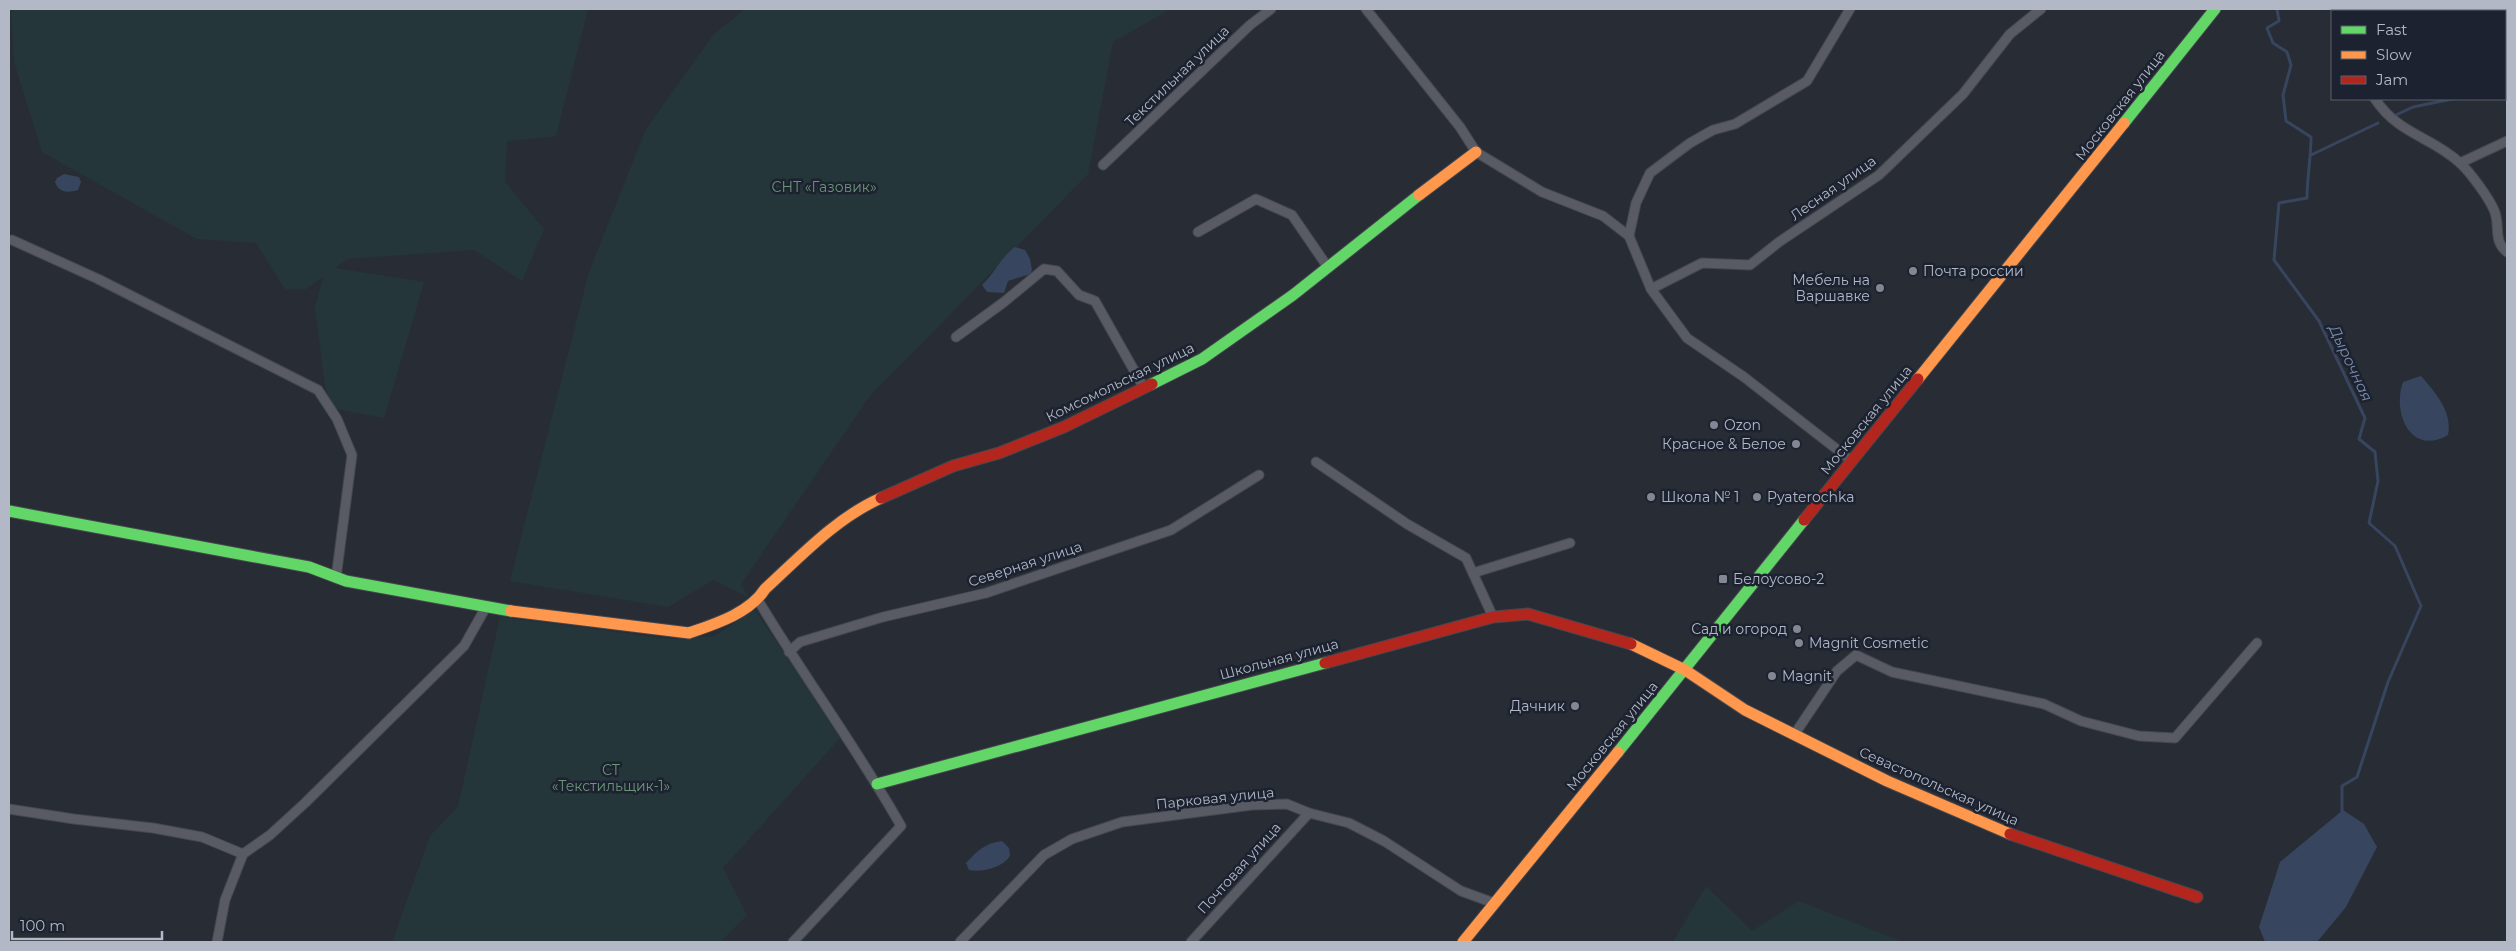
<svg xmlns="http://www.w3.org/2000/svg" width="2516" height="951" font-family="Montserrat,sans-serif">
<rect width="100%" height="100%" fill="#282c35"/>
<g fill="#25363a">
<polygon points="11,9 588,9 556,136 507,141 505,182 544,229 522,281 474,250 347,259 335,268 424,282 384,418 331,408 325,385 315,308 323,277 306,289 285,289 256,243 197,239 42,152 14,62"/>
<polygon points="745,9 1170,9 1113,42 1088,174 869,397 741,584 748,597 713,580 668,607 510,581 589,272 645,131 713,35"/>
<polygon points="755,610 840,738 723,868 747,915 720,942 392,942 430,836 458,807 500,617 671,639 714,636"/>
<polygon points="1706,886 1752,931 1799,901 1903,942 1673,942"/>
</g>
<g fill="#37455e">
<path d="M64,174L79,177L81,182L78,190C68,193 59,193 55,182L57,178Z"/>
<path d="M1015,247L1025,250L1030,259L1032,270L1030,274L1008,281L1004,293L987,292L982,285C995,273 1001,257 1015,247Z"/>
<path d="M2421,376C2435,392 2453,412 2448,435C2410,457 2392,412 2403,382Z"/>
<polygon points="2343,810 2364,824 2377,847 2346,907 2317,942 2265,942 2259,927 2280,862"/>
<path d="M1002,841L1009,848L1010,856C1003,867 982,873 969,870L966,863C977,851 985,843 1002,841Z"/>
</g>
<g fill="none" stroke-linecap="round" stroke-linejoin="round">
<g stroke="#37455e" stroke-width="3">
<path d="M2277,9L2279,21L2267,28L2273,43L2287,52L2291,65L2283,95L2286,121L2311,137C2311,158 2307,177 2307,198L2279,203L2274,260L2319,321L2365,418L2359,439L2375,452L2378,481L2369,523L2395,546L2421,606L2388,682L2357,777L2342,786V814"/>
<polyline points="2505,89 2507,89"/>
<polyline points="2396,115 2413,107 2452,99"/>
<polyline points="2311,155 2378,123"/>
</g>
<defs>
<g id="street">
<polyline points="1366,9 1460,127 1476,152 1542,192 1603,216 1629,236 1651,289 1687,338 1744,377 1852,461"/>
<polyline points="2350,9 2351,11"/>
<path d="M2375,99C2399,135 2431,136 2460,163C2470,172 2489,198 2494,210C2501,225 2492,240 2507,252"/>
<polyline points="2460,163 2507,141"/>
<polyline points="1103,165 1250,25 1271,9"/>
<polyline points="1198,232 1256,199 1292,215 1327,266"/>
<polyline points="1629,236 1636,203 1650,173 1690,143 1713,130 1735,124 1807,81 1850,9"/>
<polyline points="12,240 98,279 318,390 337,419 352,455 336,578"/>
<polyline points="1651,289 1702,263 1750,265 1779,242 1879,175 1963,94 2010,34 2041,9"/>
<polyline points="956,337 1004,302 1044,269 1057,271 1079,295 1095,301 1144,388"/>
<polyline points="1316,462 1407,524 1466,558 1493,617"/>
<polyline points="1473,573 1570,543"/>
<path d="M758,600C804,677 857,748 901,826L793,942"/>
<polyline points="789,652 800,642 883,617 986,593 1171,530 1259,475"/>
<polyline points="1794,735 1837,671 1856,655 1892,672 2044,704 2081,721 2139,736 2175,738 2257,643"/>
<polyline points="9,809 74,819 153,828 202,837 243,854"/>
<polyline points="217,942 225,900 243,854 270,835 305,803 464,646 486,607"/>
<polyline points="960,942 1044,855 1072,839 1122,822 1252,805 1287,804 1309,813 1349,823 1384,841 1461,891 1494,903"/>
<polyline points="1191,942 1309,813"/>
</g>
<g id="fast">
<polyline points="2124,123 2215,9"/>
<polyline points="1152,384 1202,359 1293,295 1419,195"/>
<polyline points="9,511 309,567 346,581 511,611"/>
<polyline points="1618,752 1804,520"/>
<polyline points="877,784 1325,663"/>
</g>
<g id="slow">
<polyline points="1419,195 1476,152"/>
<polyline points="1918,379 2124,123"/>
<path d="M511,611L689,633C715,624 750,613 765,589C801,556 836,518 881,498"/>
<polyline points="1631,644 1685,670 1745,710 1887,781 2010,834"/>
<polyline points="1463,942 1618,752"/>
</g>
<g id="jam">
<polyline points="881,498 953,466 999,453 1064,427 1152,384"/>
<polyline points="1804,520 1918,379"/>
<polyline points="1325,663 1493,617 1528,614 1631,644"/>
<polyline points="2010,834 2197,897"/>
</g>
</defs>
<use href="#street" stroke="#44474e" stroke-width="11"/>
<use href="#fast" stroke="#44474e" stroke-width="13"/>
<use href="#slow" stroke="#44474e" stroke-width="13"/>
<use href="#jam" stroke="#44474e" stroke-width="13"/>
<use href="#street" stroke="#585b63" stroke-width="9"/>
<use href="#fast" stroke="#63d668" stroke-width="11"/>
<use href="#slow" stroke="#ff974d" stroke-width="11"/>
<use href="#jam" stroke="#b3261e" stroke-width="11"/>
</g>
<g fill="#828793" stroke="#1c222f" stroke-width="2">
<circle cx="1913" cy="271" r="5"/>
<circle cx="1880" cy="288" r="5"/>
<circle cx="1714" cy="425" r="5"/>
<circle cx="1796" cy="444" r="5"/>
<circle cx="1651" cy="497" r="5"/>
<circle cx="1757" cy="497" r="5"/>
<rect x="1718" y="574" width="10" height="10" rx="2.5"/>
<circle cx="1797" cy="629" r="5"/>
<circle cx="1799" cy="643" r="5"/>
<circle cx="1772" cy="676" r="5"/>
<circle cx="1575" cy="706" r="5"/>
</g>
<g text-anchor="middle" dominant-baseline="central" stroke-width="5" stroke-linejoin="round" paint-order="stroke">
<g font-size="14" fill="#b2b8c6" stroke="#1c222f">
<text transform="translate(1177 76) rotate(-44)">Текстильная улица</text>
<text transform="translate(2120 105) rotate(-52)">Московская улица</text>
<text transform="translate(1833 188) rotate(-35)">Лесная улица</text>
<text transform="translate(1120 382) rotate(-26)">Комсомольская улица</text>
<text transform="translate(1866 420) rotate(-51)">Московская улица</text>
<text transform="translate(1025 564) rotate(-18)">Северная улица</text>
<text transform="translate(1279 659) rotate(-15)">Школьная улица</text>
<text transform="translate(1612 736) rotate(-51)">Московская улица</text>
<text transform="translate(1939 786) rotate(24)">Севастопольская улица</text>
<text transform="translate(1215 798) rotate(-6)">Парковая улица</text>
<text transform="translate(1239 868) rotate(-48)">Почтовая улица</text>
</g>
<g font-size="14" fill="#6b9578" stroke="#1c222f">
<text x="824" y="187">СНТ «Газовик»</text>
<text x="611" y="770">СТ<tspan x="611" dy="16">«Текстильщик-1»</tspan></text>
</g>
<g font-size="14" fill="#b2b8c6" stroke="#1c222f" text-anchor="start">
<text x="1923" y="271">Почта россии</text>
<text x="1870" y="280" text-anchor="end">Мебель на<tspan x="1870" dy="16">Варшавке</tspan></text>
<text x="1724" y="425">Ozon</text>
<text x="1786" y="444" text-anchor="end">Красное &amp; Белое</text>
<text x="1661" y="497">Школа № 1</text>
<text x="1767" y="497">Pyaterochka</text>
<text x="1733" y="579">Белоусово-2</text>
<text x="1787" y="629" text-anchor="end">Сад и огород</text>
<text x="1809" y="643">Magnit Cosmetic</text>
<text x="1782" y="676">Magnit</text>
<text x="1565" y="706" text-anchor="end">Дачник</text>
</g>
<g font-size="15" font-style="italic" fill="#7c8dac" stroke="#1c222f">
<text transform="translate(2351 363) rotate(65)">Дырочная</text>
</g>
</g>
<rect width="2516" height="951" fill="none" stroke="#b2b8c6" stroke-width="20"/>
<rect x="2331" y="10" width="175" height="90" fill="#1c222f" stroke="#585e6b"/>
<rect x="2341" y="26" width="25" height="8" fill="#63d668" stroke="#585e6b"/>
<text x="2376" y="35" font-size="15" fill="#b2b8c6">Fast</text>
<rect x="2341" y="51" width="25" height="8" fill="#ff974d" stroke="#585e6b"/>
<text x="2376" y="60" font-size="15" fill="#b2b8c6">Slow</text>
<rect x="2341" y="76" width="25" height="8" fill="#b3261e" stroke="#585e6b"/>
<text x="2376" y="85" font-size="15" fill="#b2b8c6">Jam</text>
<path d="M12 931v8h150v-8" fill="none" stroke="#b2b8c6" stroke-width="2.5"/>
<text x="20" y="931" font-size="15" fill="#b2b8c6" stroke="#1c222f" stroke-width="4" paint-order="stroke">100 m</text>
</svg>
